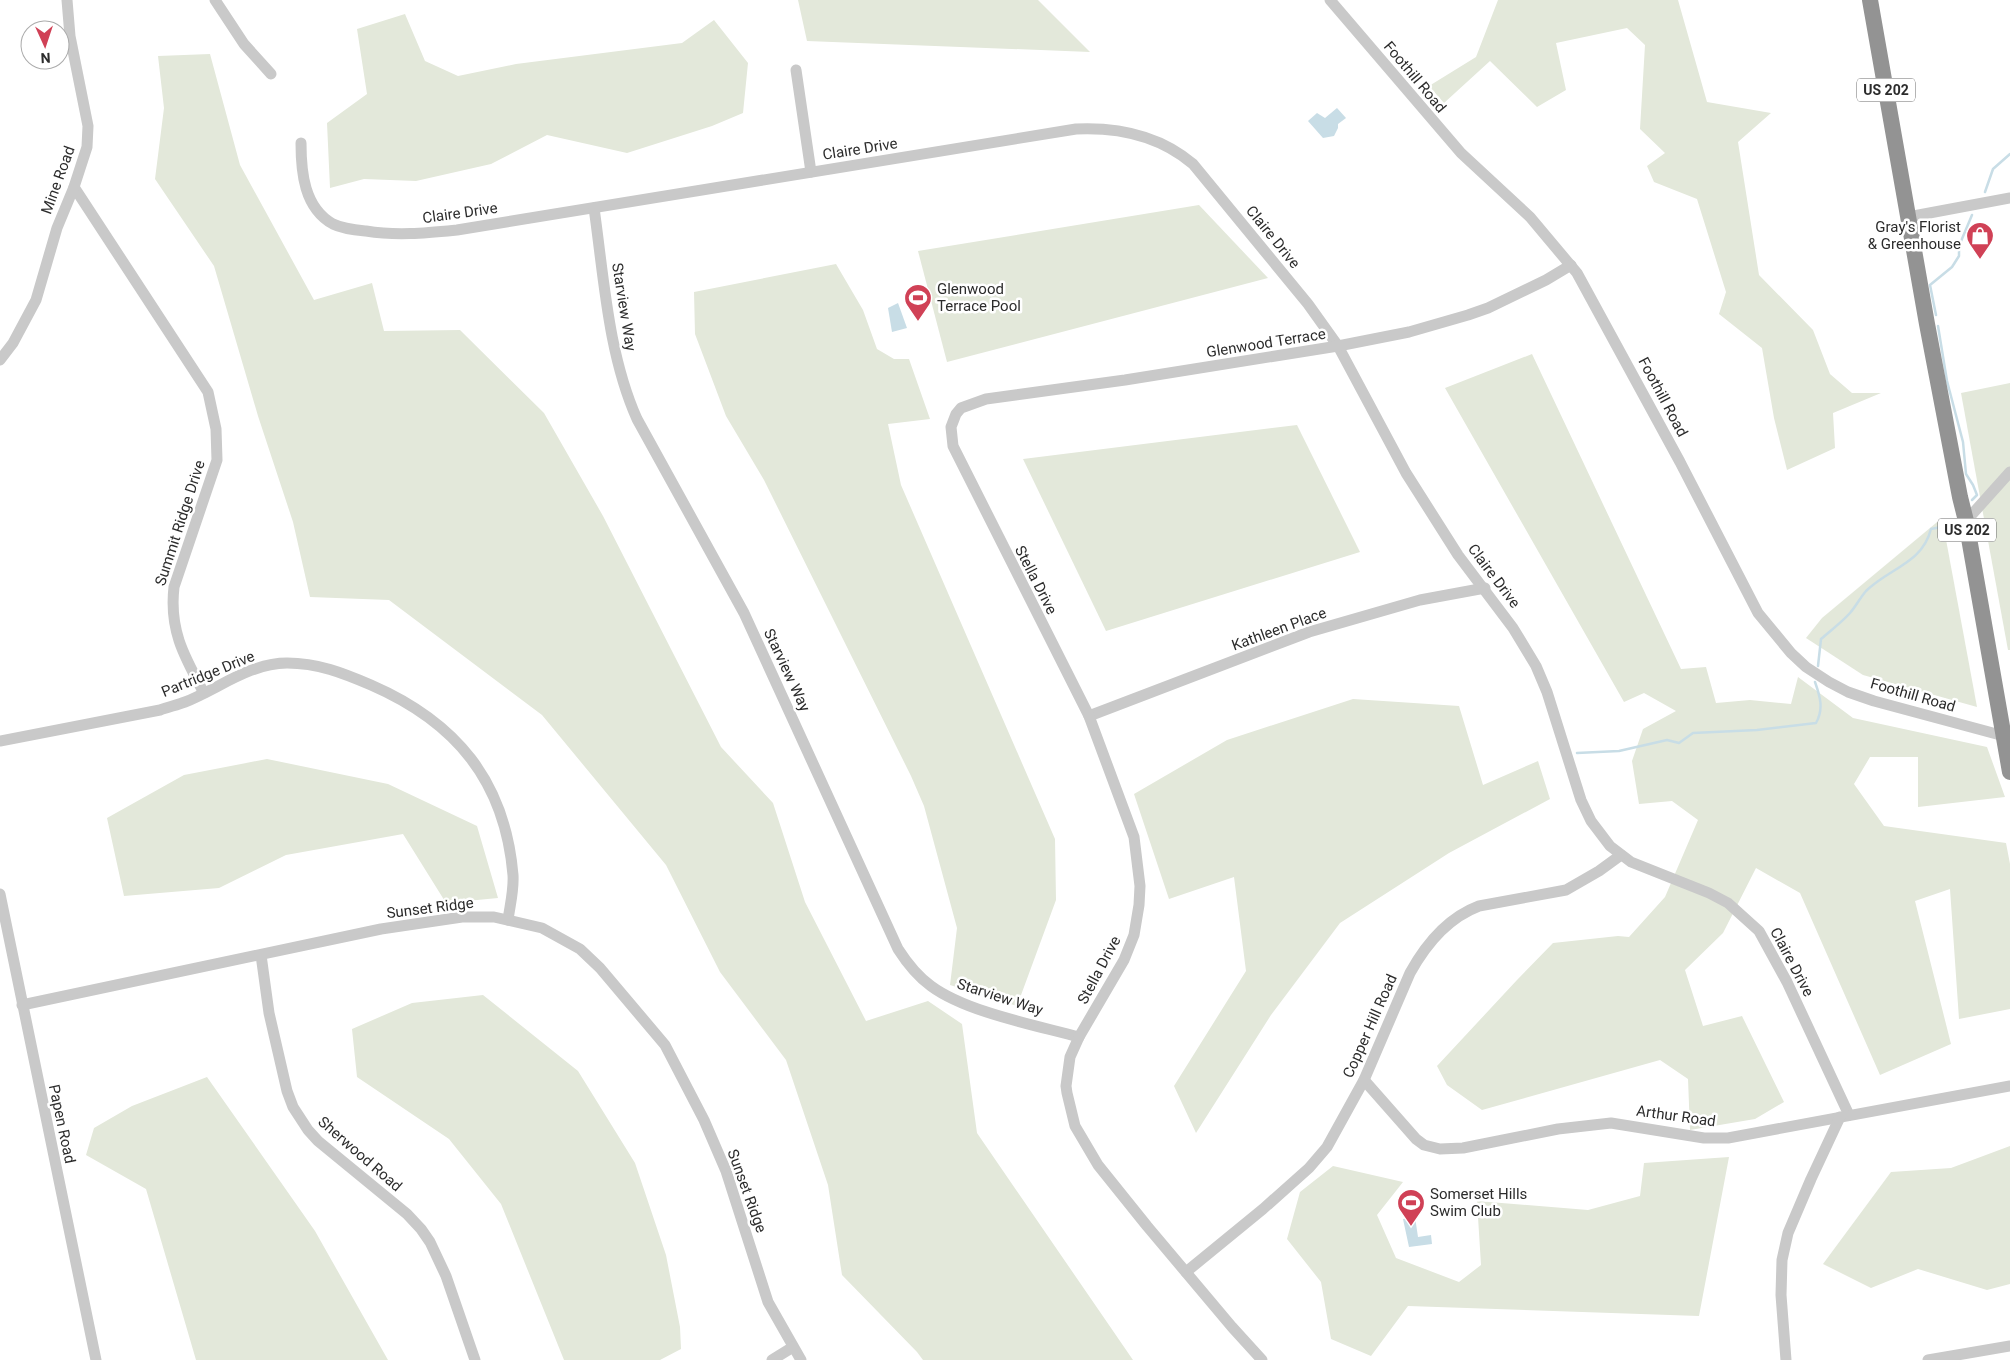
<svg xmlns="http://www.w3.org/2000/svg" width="2010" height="1360" font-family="Roboto,sans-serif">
<rect width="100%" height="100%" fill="#fff"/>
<g fill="#e3e8da">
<polygon points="798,0 1038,0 1090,52 807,41"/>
<polygon points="1498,0 1678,0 1707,102 1771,113 1738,142 1759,275 1813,330 1830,374 1852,393 1881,393 1833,413 1835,448 1787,470 1774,418 1762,348 1719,314 1726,292 1697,199 1654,182 1647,166 1665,153 1640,129 1645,45 1627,28 1556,43 1566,90 1537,107 1490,61 1444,103 1429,86 1476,57"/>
<polygon points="405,14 425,61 458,76 516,64 682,43 714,20 748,63 743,113 712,126 627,153 547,135 491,164 416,181 364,179 330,188 327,123 367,94 357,29"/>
<polygon points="210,54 240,165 314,300 372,283 384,331 460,330 544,413 603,516 721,747 773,803 805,902 866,1021 928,1001 962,1024 977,1133 1133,1360 923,1360 917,1352 842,1275 828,1185 786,1060 720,972 666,865 542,715 389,600 310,597 293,522 258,416 214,266 155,179 164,108 158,56"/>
<polygon points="1199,205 1268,278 947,362 918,251"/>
<polygon points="836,264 863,310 877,349 894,359 909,359 930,419 888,424 901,485 1055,839 1056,900 1017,1006 950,985 957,928 924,806 911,776 764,480 726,416 695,334 694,292"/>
<polygon points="1532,354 1681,669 1706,667 1716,703 1750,700 1791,704 1798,677 1853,718 1987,747 2005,797 1918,807 1918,757 1870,757 1854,784 1884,826 2006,843 2010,864 2010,1009 1959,1019 1950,889 1915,901 1951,1044 1880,1075 1800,893 1756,868 1723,933 1685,970 1703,1026 1742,1016 1784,1102 1755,1119 1690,1130 1688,1079 1660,1060 1482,1110 1447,1085 1437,1066 1517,980 1553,943 1618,936 1629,937 1665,897 1698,820 1672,801 1639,804 1632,761 1643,729 1676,711 1644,693 1624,702 1445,388"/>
<polygon points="2010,383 2010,650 2008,650 1961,393"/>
<polygon points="1297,425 1360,552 1106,631 1023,459"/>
<polygon points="1942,518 1977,707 1863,675 1806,638 1822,618"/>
<polygon points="1353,699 1459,706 1483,785 1538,761 1550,799 1449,853 1340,923 1271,1015 1196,1133 1174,1086 1246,971 1234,877 1169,899 1134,794 1227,740"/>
<polygon points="267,759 388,784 477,826 498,898 446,903 403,834 286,855 219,888 124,896 107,818 184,775"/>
<polygon points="483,995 578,1071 635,1163 666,1255 680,1327 681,1349 660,1360 564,1360 501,1204 449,1139 357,1077 352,1029 412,1003"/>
<polygon points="207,1077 315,1231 388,1360 196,1360 146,1189 86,1155 94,1128 132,1106"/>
<polygon points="2010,1146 2010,1284 1987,1290 1918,1269 1871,1288 1823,1264 1891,1172 1951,1168"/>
<polygon points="1729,1157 1699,1316 1408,1306 1371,1356 1331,1339 1321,1282 1287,1239 1300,1192 1333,1166 1403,1182 1377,1215 1396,1258 1459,1282 1481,1265 1477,1201 1588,1210 1640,1196 1644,1163"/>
</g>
<g fill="#c8dde6">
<polygon points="1337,108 1346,118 1338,124 1338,128 1334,136 1323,138 1308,121 1317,113 1325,118"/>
<polygon points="898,303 907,328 892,332 888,308"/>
<polygon points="1415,1217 1418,1237 1431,1235 1432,1244 1409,1247 1403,1219"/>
</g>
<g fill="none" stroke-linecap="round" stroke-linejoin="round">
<g stroke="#c8dde6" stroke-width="2.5">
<polyline points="1985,192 1993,169 2010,154"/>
<polyline points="1936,315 1930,285 1952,267 1959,256 1959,246 1972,215"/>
<polyline points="1938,326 1947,381 1963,442 1966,474 1973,485 1977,495 1972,500"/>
<path d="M1818,666L1821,639C1830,631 1841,623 1850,613C1856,606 1860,598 1866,591C1889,568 1922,564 1931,529L1941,527L1951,519"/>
<path d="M1577,753L1619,751L1667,740L1679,743L1693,733L1757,730L1816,723C1824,709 1820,696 1815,682"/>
</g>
<g stroke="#c9c9c9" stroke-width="11">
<polyline points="215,0 244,44 271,74"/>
<polyline points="1330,0 1461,153 1530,217 1577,273 1680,462 1758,613 1791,653 1806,667 1829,682 1848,692 1874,701 2004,736"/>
<polyline points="796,70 811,172"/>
<path d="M301,143C301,172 304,208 333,224C343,229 355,230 366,231C397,236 426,233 457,230L1076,129C1119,127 1160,136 1193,164L1308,304L1338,346L1406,473L1458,555L1513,628L1536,666L1547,692L1581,800L1591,821L1610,846L1631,862L1709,893L1728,903L1759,931L1787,982L1849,1115"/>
<path d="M74,187L208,392L216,429L217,460L174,587C169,630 184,656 204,693"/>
<path d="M594,208C604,278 608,354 637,419L744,613L898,949C907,963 917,976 931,986C966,1012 1035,1025 1079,1037"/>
<polyline points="1908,217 2010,198"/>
<polyline points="0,360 13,343 36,300 57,228 74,187 87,147 88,126 70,36 67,0"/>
<polyline points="1966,521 2010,472"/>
<polyline points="1089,716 1309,632 1420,600 1485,588"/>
<path d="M0,741L160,710C168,707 177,705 185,702C218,689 250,663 287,663C318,663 343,673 371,685C456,722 505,781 513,875C514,890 510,905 508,920"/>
<polyline points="0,894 96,1360"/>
<polyline points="261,955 269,1013 287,1091 293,1107 308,1130 318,1141 407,1214 421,1229 430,1242 446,1276 475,1360"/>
<polyline points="22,1005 381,929 462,917 494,917 542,928 580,949 600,968 665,1045 704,1120 726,1171 768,1302 801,1360"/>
<polyline points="1364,1080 1416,1139 1424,1145 1440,1149 1463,1148 1558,1129 1611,1123 1704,1138 1728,1138 2010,1086"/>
<path d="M1186,1272L1263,1209L1309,1168L1327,1147L1364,1080L1410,973C1426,944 1447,918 1479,906L1566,890L1599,871L1621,855"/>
<polyline points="772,1360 793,1347"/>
<polyline points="1262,1360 1232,1327 1147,1226 1098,1165 1075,1126 1067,1093 1066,1086 1070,1057 1079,1037 1124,960 1134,935 1139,905 1140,886 1134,837 1089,716 953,446 951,427 956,414 961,408 986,399 1125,380 1338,346 1409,332 1468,315 1488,308 1546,280 1571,265"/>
<polyline points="1786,1360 1781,1295 1782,1260 1788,1233 1811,1179 1840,1117"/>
<polyline points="1928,1360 2010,1346"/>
</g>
<polyline stroke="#939393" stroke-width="16" points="1870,0 1927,324 1960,497 1966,521 2010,772"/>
</g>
<defs>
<symbol id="shop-pin" viewBox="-11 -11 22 30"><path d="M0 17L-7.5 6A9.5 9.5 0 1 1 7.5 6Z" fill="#d04156" stroke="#fff"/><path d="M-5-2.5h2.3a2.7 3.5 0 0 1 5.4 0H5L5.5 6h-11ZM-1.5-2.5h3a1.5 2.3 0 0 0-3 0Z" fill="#fff"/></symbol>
<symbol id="stadium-pin" viewBox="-11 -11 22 30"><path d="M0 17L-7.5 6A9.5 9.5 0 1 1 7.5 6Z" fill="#d04156" stroke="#fff"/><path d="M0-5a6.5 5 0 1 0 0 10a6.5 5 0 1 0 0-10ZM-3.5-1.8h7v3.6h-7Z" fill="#fff"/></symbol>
</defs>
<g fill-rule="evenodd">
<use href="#shop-pin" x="1964" y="220" width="32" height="43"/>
<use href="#stadium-pin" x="902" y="282" width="32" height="43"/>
<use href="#stadium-pin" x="1395" y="1187" width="32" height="43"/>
</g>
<g text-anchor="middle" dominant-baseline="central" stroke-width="5" stroke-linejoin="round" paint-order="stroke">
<g fill="#fff" stroke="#6b6b6b" stroke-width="1">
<rect x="1857" y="78.5" width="58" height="23" rx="4"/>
<rect x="1938" y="518.5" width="58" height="23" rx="4"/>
</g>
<g font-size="14" font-weight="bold" fill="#2c2c2c">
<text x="1886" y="90">US 202</text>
<text x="1967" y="530">US 202</text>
</g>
<g font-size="15" fill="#2c2c2c" stroke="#fff">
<text transform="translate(1415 77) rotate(50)">Foothill Road</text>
<text transform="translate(860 149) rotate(-9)">Claire Drive</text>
<text transform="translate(58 180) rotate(-70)">Mine Road</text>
<text transform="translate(460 213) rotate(-8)">Claire Drive</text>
<text transform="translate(1273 237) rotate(51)">Claire Drive</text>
<text transform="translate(624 307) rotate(81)">Starview Way</text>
<text transform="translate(1266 343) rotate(-9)">Glenwood Terrace</text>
<text transform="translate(1663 397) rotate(62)">Foothill Road</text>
<text transform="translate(180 523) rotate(-72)">Summit Ridge Drive</text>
<text transform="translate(1494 576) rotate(53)">Claire Drive</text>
<text transform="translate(1036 580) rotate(63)">Stella Drive</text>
<text transform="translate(1279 629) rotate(-20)">Kathleen Place</text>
<text transform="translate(787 670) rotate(65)">Starview Way</text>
<text transform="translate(208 674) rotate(-22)">Partridge Drive</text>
<text transform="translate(1913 695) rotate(16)">Foothill Road</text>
<text transform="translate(430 908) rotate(-7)">Sunset Ridge</text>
<text transform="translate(1792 962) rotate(62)">Claire Drive</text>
<text transform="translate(1099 970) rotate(-62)">Stella Drive</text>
<text transform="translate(1000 997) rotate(18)">Starview Way</text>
<text transform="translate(1370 1026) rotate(-66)">Copper Hill Road</text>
<text transform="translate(1676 1116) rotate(8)">Arthur Road</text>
<text transform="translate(62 1124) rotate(78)">Papen Road</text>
<text transform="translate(360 1154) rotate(41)">Sherwood Road</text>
<text transform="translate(747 1191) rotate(70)">Sunset Ridge</text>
</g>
<g font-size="15" fill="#2c2c2c" stroke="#fff" text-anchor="start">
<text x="1961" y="227" text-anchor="end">Gray's Florist<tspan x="1961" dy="17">&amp; Greenhouse</tspan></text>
<text x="937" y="289">Glenwood<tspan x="937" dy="17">Terrace Pool</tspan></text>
<text x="1430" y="1194">Somerset Hills<tspan x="1430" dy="17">Swim Club</tspan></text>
</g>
</g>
<g transform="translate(45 45) rotate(177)"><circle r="24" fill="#ffffff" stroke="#ababab"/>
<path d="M0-4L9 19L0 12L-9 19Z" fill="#d04156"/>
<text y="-8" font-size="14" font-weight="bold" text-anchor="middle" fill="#2c2c2c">N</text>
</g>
</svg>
